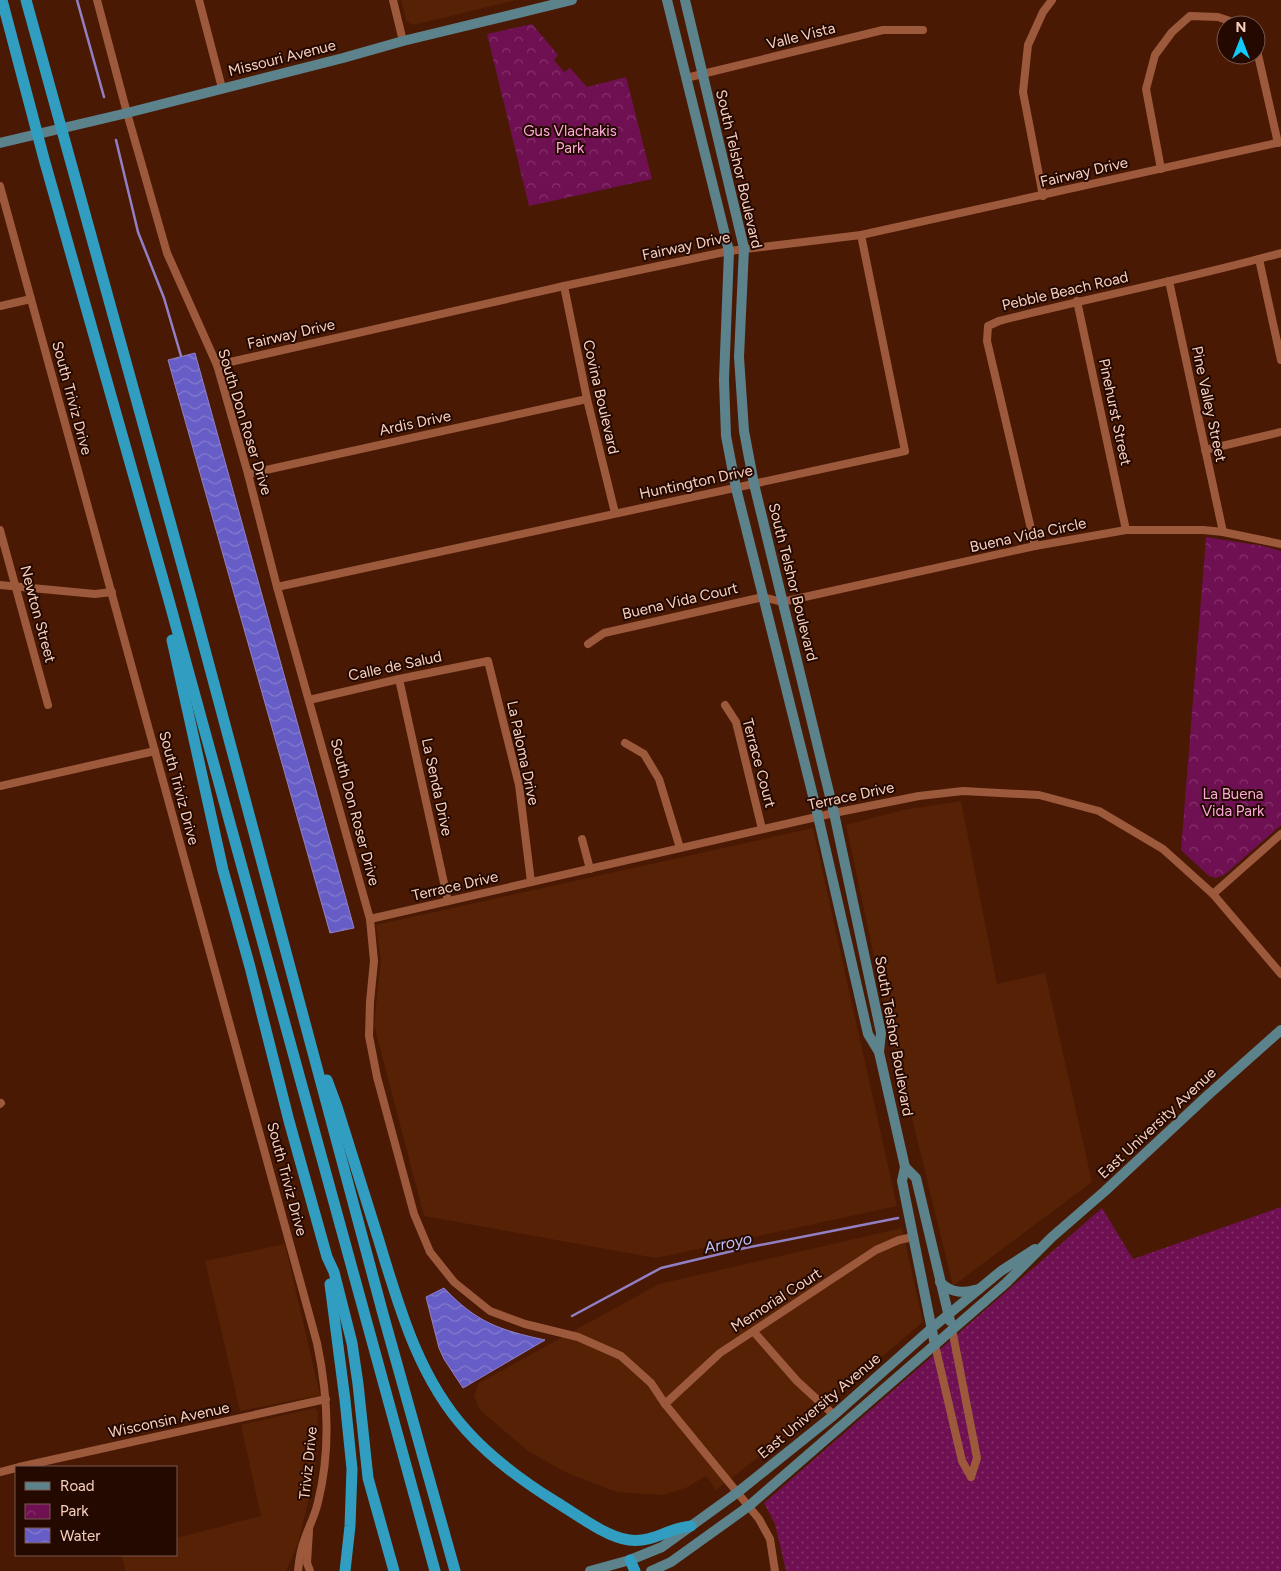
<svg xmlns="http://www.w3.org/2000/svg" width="1281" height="1571" font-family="Figtree,sans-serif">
<defs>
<pattern id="grass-dots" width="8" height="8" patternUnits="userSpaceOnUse" patternTransform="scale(1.25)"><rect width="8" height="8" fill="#6f1053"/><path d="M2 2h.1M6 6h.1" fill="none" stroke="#84326a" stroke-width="1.8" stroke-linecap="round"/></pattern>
<pattern id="park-crowns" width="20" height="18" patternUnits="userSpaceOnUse" patternTransform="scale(1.25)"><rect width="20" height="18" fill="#6f1053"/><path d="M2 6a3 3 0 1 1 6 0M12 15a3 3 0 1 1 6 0" fill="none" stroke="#84326a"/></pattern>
<pattern id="water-waves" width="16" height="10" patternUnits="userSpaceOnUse" patternTransform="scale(1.25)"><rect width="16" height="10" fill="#665dc7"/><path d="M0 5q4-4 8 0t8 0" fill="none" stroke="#847bce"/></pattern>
</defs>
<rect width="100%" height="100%" fill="#491903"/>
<g fill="#572106">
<polygon points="401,0 516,0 413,25 406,21"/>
<polygon points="961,801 997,984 1045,973 1092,1182 953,1286 885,1008 846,825 903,810"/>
<polygon points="813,828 897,1206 656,1258 424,1216 374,1025 381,960 376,925"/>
<polygon points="902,1228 923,1322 817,1412 716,1490 706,1476 688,1487 663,1495 617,1492 565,1472 528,1451 480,1410 474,1396 479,1383 659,1284"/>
<polygon points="285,1244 320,1395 240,1411 205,1261"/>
<polygon points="315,1408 318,1411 317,1447 314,1478 298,1544 286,1571 125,1571 122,1555 176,1555 176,1538 261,1516 241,1425"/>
</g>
<polygon fill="url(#grass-dots)" points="1281,1207 1281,1571 786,1571 775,1524 764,1503 1102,1208 1133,1259"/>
<g fill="url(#park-crowns)">
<polygon points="532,24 558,55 554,60 564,72 570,68 587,87 626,77 652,179 529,206 487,34"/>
<polygon points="1206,537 1263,546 1281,551 1281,825 1224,875 1216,878 1209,876 1181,850"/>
</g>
<g fill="url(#water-waves)" stroke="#9280c5">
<polygon points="195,353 354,928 330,933 168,360"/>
<path d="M444,1288C477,1323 500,1330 545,1340L463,1388L444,1359L439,1348L426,1297Z"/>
</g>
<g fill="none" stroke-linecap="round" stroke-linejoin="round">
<g stroke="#9280c5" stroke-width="2.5">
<polyline points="77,0 104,97"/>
<polyline points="116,140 138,232 164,298 181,356"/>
<polyline points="572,1316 661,1268 745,1248 898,1218"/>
</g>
<g stroke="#9d593c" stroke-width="8">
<polyline points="97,0 127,113 167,253 217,365 248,474 277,587 370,919 374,961 370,1002 369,1036 377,1077 414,1214 430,1252 454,1282 490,1311 525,1324 578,1337 621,1356 651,1383 665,1404 759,1519 770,1539 775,1571"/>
<polyline points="199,0 222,88"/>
<polyline points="393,0 403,41"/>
<polyline points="1256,46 1278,143"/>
<polyline points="686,78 883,30 923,30"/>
<polyline points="1161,169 1146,89 1155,55 1172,32 1190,16 1218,17 1242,25"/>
<path d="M0,186L317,1343C328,1395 331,1450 318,1502C315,1516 308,1528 304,1541C300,1551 299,1561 298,1571"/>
<polyline points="1043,196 1023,92 1028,45 1043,12 1052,0"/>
<polyline points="1259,259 1281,360"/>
<polyline points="1169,281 1223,532"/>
<polyline points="564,286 587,399 615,513"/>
<polyline points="1077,301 1126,530"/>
<polyline points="0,306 31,299"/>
<polyline points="217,365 564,286 729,251 861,235 1281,142"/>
<polyline points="1205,450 1281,432"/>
<polyline points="248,474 587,399"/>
<polyline points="0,530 48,705"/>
<path d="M1035,546L987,341L988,326L999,321C1093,297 1188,279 1281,253"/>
<polyline points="0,585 95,594 112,592"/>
<polyline points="277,587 905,451 861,235"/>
<polyline points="588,644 604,633 763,597 782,602 1035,546 1126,530 1203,530 1223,532 1281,544"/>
<polyline points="399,679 448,901"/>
<polyline points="309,700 399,679 488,661 519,785 531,882"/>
<polyline points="725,705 736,722 762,829"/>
<polyline points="625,743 644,754 659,779 680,848"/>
<polyline points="0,786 155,751"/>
<polyline points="582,839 590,869"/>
<polyline points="1213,894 1281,834"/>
<polyline points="370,919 834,813 919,796 963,791 1039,795 1099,811 1163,849 1213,894 1281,974"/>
<polyline points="0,1104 1,1103"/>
<polyline points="952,1329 977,1458 971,1477"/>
<polyline points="754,1332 797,1381 834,1415"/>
<polyline points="935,1345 962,1461 971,1477"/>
<polyline points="665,1404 720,1353 876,1250 899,1240 913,1237"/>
<polyline points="19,1467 326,1399"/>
<polyline points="0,1472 16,1468"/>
<polyline points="309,1531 307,1563 310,1571"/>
</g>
<g stroke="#5c828c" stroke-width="10">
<polyline points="667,0 729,251 724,380 726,436 736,488 818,816 868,1034 879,1052"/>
<polyline points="685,0 744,248 739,357 744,431 754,484 834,813 881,1033 879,1052 905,1167 902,1181 935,1345"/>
<polyline points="0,143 127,113 343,58 403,41 572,0"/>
<polyline points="905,1167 916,1178 950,1321"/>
<path d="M940,1282C952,1294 963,1293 979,1289"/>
<polyline points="590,1571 630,1560 662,1547 738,1492 834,1415 932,1328 1001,1271 1035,1249"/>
<polyline points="651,1571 671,1562 749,1506 1006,1283 1052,1237 1105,1191 1208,1095 1281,1030"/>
</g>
<g stroke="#319ec1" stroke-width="11">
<polyline points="2,0 44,159 168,597 435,1571"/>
<polyline points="26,0 190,594 383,1314 455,1571"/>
<polyline points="172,640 223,870 250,967 289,1121 327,1257 334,1272 352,1343 358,1384 368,1478 394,1571"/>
<path d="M327,1080L337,1107C351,1152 365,1196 379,1241C399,1307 419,1379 467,1431C493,1460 524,1482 556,1502C576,1514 606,1537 629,1540C654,1543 668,1528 691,1526"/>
<polyline points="330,1284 345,1400 352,1469 350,1526 345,1571"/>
<polyline points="630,1560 635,1571"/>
</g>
</g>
<g text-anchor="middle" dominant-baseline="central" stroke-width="4" stroke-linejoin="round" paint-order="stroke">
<g font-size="15" fill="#f8d0c0" stroke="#240901">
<text transform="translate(801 36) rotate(-14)">Valle Vista</text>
<text transform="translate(282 58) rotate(-14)">Missouri Avenue</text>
<text transform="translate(739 169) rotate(77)">South Telshor Boulevard</text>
<text transform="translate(1084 172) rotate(-13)">Fairway Drive</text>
<text transform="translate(686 246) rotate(-12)">Fairway Drive</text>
<text transform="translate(1065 291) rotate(-13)">Pebble Beach Road</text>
<text transform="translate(291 334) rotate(-13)">Fairway Drive</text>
<text transform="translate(601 397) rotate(77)">Covina Boulevard</text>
<text transform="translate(72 398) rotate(75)">South Triviz Drive</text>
<text transform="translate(1209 404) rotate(78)">Pine Valley Street</text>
<text transform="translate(1115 412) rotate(78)">Pinehurst Street</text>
<text transform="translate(245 422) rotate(73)">South Don Roser Drive</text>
<text transform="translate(415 423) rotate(-12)">Ardis Drive</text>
<text transform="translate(696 482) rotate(-12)">Huntington Drive</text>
<text transform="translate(1028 535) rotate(-12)">Buena Vida Circle</text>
<text transform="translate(793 582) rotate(76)">South Telshor Boulevard</text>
<text transform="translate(680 601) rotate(-13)">Buena Vida Court</text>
<text transform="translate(38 614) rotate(75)">Newton Street</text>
<text transform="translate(395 666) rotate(-12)">Calle de Salud</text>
<text transform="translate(523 753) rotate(78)">La Paloma Drive</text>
<text transform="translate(759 763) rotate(75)">Terrace Court</text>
<text transform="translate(437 787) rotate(78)">La Senda Drive</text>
<text transform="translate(179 788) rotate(75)">South Triviz Drive</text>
<text transform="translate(851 796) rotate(-12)">Terrace Drive</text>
<text transform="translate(355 812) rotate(75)">South Don Roser Drive</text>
<text transform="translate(455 886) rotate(-13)">Terrace Drive</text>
<text transform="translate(894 1036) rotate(80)">South Telshor Boulevard</text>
<text transform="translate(1157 1123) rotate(-43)">East University Avenue</text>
<text transform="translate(287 1179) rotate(75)">South Triviz Drive</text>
<text transform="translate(776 1300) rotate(-33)">Memorial Court</text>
<text transform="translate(819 1406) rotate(-40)">East University Avenue</text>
<text transform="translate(169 1420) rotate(-12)">Wisconsin Avenue</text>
<text transform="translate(308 1463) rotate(-84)">Triviz Drive</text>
</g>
<g font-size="15" fill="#fca9da" stroke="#240901">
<text x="570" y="131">Gus Vlachakis<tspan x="570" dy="17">Park</tspan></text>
<text x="1233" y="794">La Buena<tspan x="1233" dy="17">Vida Park</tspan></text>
</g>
<g font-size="16" font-style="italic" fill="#bfc0f7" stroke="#240901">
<text transform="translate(728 1243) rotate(-12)">Arroyo</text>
</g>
</g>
<rect x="15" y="1466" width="162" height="90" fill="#240901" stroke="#79594d"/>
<rect x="25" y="1482" width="25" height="8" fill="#5c828c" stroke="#79594d"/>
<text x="60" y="1491" font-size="15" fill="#f8d0c0">Road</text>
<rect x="25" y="1504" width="25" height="15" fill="url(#park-crowns)" stroke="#79594d"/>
<text x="60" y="1516" font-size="15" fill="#f8d0c0">Park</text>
<rect x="25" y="1528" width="25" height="15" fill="url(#water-waves)" stroke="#79594d"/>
<text x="60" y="1541" font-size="15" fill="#f8d0c0">Water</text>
<g transform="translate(1241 40)"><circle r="24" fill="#240901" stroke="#79594d"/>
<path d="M0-4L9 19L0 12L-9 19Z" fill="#11cafa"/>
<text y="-8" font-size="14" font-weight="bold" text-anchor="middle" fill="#f8d0c0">N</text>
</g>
</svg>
